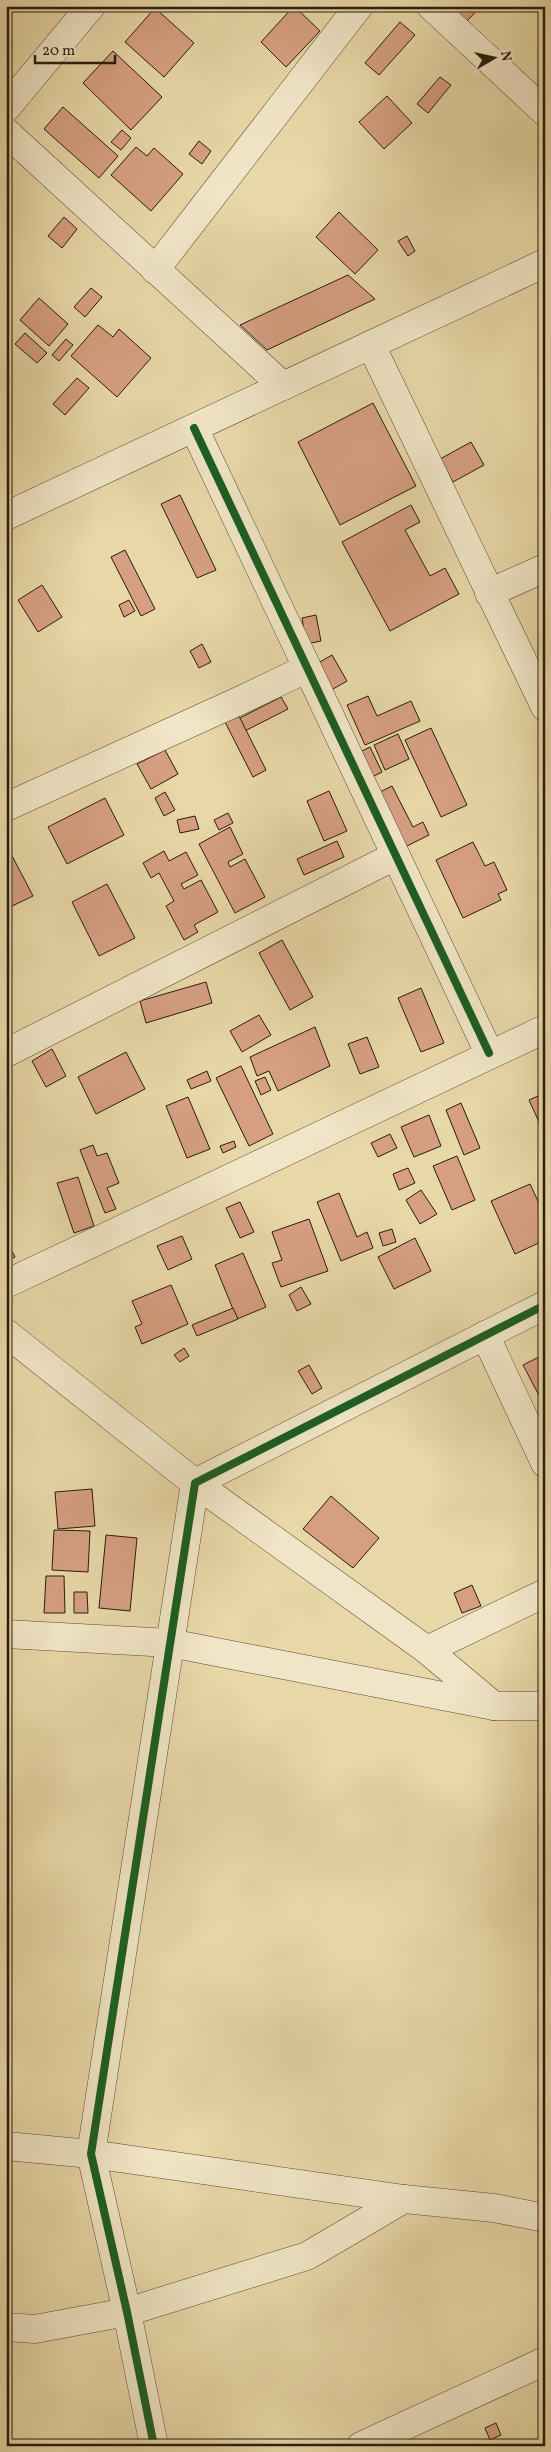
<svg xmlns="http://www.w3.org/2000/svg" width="551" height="2452" font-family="Vollkorn,serif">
<rect width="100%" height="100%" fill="#e8d7a7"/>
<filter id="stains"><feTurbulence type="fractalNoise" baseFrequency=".004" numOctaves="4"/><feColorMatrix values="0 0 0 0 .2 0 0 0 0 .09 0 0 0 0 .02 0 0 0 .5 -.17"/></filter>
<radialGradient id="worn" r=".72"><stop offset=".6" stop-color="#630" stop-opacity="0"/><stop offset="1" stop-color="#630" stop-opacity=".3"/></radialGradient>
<g fill="#d69f82" stroke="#281c0e">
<polygon points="294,6 320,31 286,67 261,42"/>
<polygon points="451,6 481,6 467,21"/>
<polygon points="155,8 194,43 164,77 125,42"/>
<polygon points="400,22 415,35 379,75 365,63"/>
<polygon points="6,39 13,45 6,52"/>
<polygon points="113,51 162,97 131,130 83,83"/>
<polygon points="440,77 451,85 428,113 417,104"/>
<polygon points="387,96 412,123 384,149 359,122"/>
<polygon points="63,107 118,156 99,178 44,129"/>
<polygon points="122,130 131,138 121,150 111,142"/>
<polygon points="199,141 211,151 202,164 189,154"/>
<polygon points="136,147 147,156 154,148 183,174 151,211 111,175"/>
<polygon points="339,212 378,250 355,274 316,237"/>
<polygon points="64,217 77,229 62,248 48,236"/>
<polygon points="407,236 415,251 408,256 398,241"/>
<polygon points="348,275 375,299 267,350 240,325"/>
<polygon points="91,288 102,297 85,317 74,307"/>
<polygon points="39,298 68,324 49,346 20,320"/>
<polygon points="98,325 113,337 119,329 151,358 117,397 71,356"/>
<polygon points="545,331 545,344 539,334"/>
<polygon points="25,333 47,353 37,363 15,344"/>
<polygon points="66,339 73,345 59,361 52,355"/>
<polygon points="77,378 89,388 65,415 53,404"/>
<polygon points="373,403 416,486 340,525 298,442"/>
<polygon points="471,442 484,465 453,482 440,459"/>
<polygon points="180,495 216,570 197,578 161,504"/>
<polygon points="411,505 420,522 405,530 430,576 445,568 459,594 390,631 342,542"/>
<polygon points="125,550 155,609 141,616 111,557"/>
<polygon points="42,585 62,617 38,632 18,600"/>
<polygon points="129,600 135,611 124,617 119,605"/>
<polygon points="316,615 321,641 306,644 302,618"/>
<polygon points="202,644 211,662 199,668 190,651"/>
<polygon points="332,655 347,681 326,693 311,667"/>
<polygon points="368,696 377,716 411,701 420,721 365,745 347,705"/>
<polygon points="281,697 288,709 237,735 230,723"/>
<polygon points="239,716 266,770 253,777 225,722"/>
<polygon points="431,728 467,805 441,817 405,740"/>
<polygon points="398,734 409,759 385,770 374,745"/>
<polygon points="370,747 382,772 372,777 360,752"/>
<polygon points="165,750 178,774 151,789 137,764"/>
<polygon points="392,786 413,827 423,822 429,835 405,847 378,793"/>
<polygon points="329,791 347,831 324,841 307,801"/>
<polygon points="165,792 175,810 164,816 155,798"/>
<polygon points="105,798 124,835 67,864 48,827"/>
<polygon points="228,813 233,823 219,830 214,820"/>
<polygon points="195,816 199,829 180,833 177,820"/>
<polygon points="230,827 243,854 228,862 230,867 245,859 265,897 235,913 199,844"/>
<polygon points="337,841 344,857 304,875 297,859"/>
<polygon points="473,842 485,866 494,862 507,890 498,894 501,900 463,918 436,860"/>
<polygon points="9,850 33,896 6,909 6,851"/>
<polygon points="164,851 169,861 186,852 198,875 181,884 184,889 201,880 218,912 194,925 198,932 184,940 166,906 174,901 159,873 151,878 143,863"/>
<polygon points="107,884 135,938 99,956 72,902"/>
<polygon points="282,940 313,997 290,1010 259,953"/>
<polygon points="206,982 212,1003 146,1023 140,1001"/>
<polygon points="421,988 444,1043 421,1052 398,998"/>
<polygon points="259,1015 271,1035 242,1052 230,1031"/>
<polygon points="315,1027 330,1066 278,1091 269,1071 257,1076 250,1057"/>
<polygon points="367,1037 379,1067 360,1074 348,1044"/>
<polygon points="52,1049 66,1076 46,1087 32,1061"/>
<polygon points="126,1052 145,1089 96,1114 78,1077"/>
<polygon points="241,1066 273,1134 249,1146 216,1078"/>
<polygon points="207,1071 211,1081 191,1089 187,1080"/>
<polygon points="265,1077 271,1090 261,1095 255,1081"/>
<polygon points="545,1093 545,1135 529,1100"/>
<polygon points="188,1097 210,1149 187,1158 166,1106"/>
<polygon points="461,1103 480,1148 464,1155 446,1110"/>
<polygon points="429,1115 441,1146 414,1157 401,1127"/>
<polygon points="390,1134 397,1148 378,1157 371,1143"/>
<polygon points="234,1141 236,1147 223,1153 220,1146"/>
<polygon points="93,1145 97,1156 107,1153 119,1183 107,1188 116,1209 105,1213 80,1150"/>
<polygon points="457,1156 475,1200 452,1210 433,1166"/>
<polygon points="408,1168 415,1183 399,1190 393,1174"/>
<polygon points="78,1177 94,1226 74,1233 57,1183"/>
<polygon points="530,1184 545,1216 545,1240 515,1254 491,1201"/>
<polygon points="421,1190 437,1214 420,1224 406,1200"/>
<polygon points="339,1193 357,1237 367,1232 373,1248 341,1261 317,1202"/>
<polygon points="240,1202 254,1232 240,1238 226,1208"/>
<polygon points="309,1219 328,1271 281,1287 272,1263 282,1260 272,1232"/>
<polygon points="392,1229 396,1242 383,1246 379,1233"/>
<polygon points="182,1236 192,1259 168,1270 157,1246"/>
<polygon points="415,1238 431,1271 394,1289 378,1257"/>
<polygon points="10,1247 15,1257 6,1262 6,1249"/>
<polygon points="243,1253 266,1307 237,1319 215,1265"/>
<polygon points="171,1285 188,1324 142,1344 135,1327 142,1324 132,1301"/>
<polygon points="301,1287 311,1304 297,1311 289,1295"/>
<polygon points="233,1308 238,1319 197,1336 192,1325"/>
<polygon points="184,1348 189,1356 180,1362 174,1355"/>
<polygon points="545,1354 545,1402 543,1403 523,1365"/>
<polygon points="309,1365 322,1388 312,1394 298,1371"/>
<polygon points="92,1489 95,1526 58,1529 55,1492"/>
<polygon points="331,1496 379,1538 353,1568 303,1529"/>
<polygon points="54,1530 90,1531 88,1572 52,1570"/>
<polygon points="106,1535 137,1538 130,1611 99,1608"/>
<polygon points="46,1576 64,1576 65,1613 44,1613"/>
<polygon points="472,1585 481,1606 462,1613 454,1593"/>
<polygon points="74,1592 87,1592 88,1613 74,1613"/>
<polygon points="496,2423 501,2435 490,2440 485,2428"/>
</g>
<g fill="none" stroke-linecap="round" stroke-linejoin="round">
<defs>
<g id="street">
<polyline points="431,6 545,112"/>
<polyline points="6,108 91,6"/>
<polyline points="6,132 283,386"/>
<polyline points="155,270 359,6"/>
<polyline points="371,345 545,707"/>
<polyline points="194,428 489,1053"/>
<polyline points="6,516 545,263"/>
<polyline points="489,593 545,568"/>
<polyline points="6,807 241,700 306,669"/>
<polyline points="6,1053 395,856"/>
<polyline points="6,1284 545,1029"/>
<polyline points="6,1333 195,1483 427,1650 494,1706"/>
<polyline points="485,1335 545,1463"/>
<polyline points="6,1634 170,1643 494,1706 545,1706"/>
<polyline points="427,1650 545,1593"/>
<polyline points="6,2146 91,2154 404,2199"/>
<polyline points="6,2327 35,2329 127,2312 307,2256 404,2199 494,2208 545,2218"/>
<polyline points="154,2446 127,2312 91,2154 195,1483 545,1305"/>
<polyline points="361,2446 545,2361"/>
</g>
</defs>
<use href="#street" stroke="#584b34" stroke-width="29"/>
<use href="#street" stroke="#f0e5c6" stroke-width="28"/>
<defs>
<g id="cycleway">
<polyline points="194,428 489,1053"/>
<polyline points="154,2446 127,2312 91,2154 195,1483 545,1305"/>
</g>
</defs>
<use href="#cycleway" stroke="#f0e5c6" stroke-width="11"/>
<use href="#cycleway" stroke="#1b5e20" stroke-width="8"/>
</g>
<rect width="551" height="2452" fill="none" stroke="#e8d7a7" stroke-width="25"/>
<rect x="8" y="8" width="536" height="2437" fill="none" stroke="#281c0e" stroke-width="2.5"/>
<rect x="12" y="12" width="526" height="2427" fill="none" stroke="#281c0e"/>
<g transform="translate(494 58) rotate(81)" stroke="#f0e5c6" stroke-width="4" paint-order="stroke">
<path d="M0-4L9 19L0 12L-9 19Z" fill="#281c0e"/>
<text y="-8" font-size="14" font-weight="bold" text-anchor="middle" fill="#281c0e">N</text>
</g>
<path d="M35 55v8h80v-8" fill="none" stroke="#281c0e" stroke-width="2.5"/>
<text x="42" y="55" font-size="15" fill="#281c0e" stroke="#f0e5c6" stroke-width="4" paint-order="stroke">20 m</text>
<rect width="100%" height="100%" filter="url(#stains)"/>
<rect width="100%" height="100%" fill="url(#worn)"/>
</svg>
